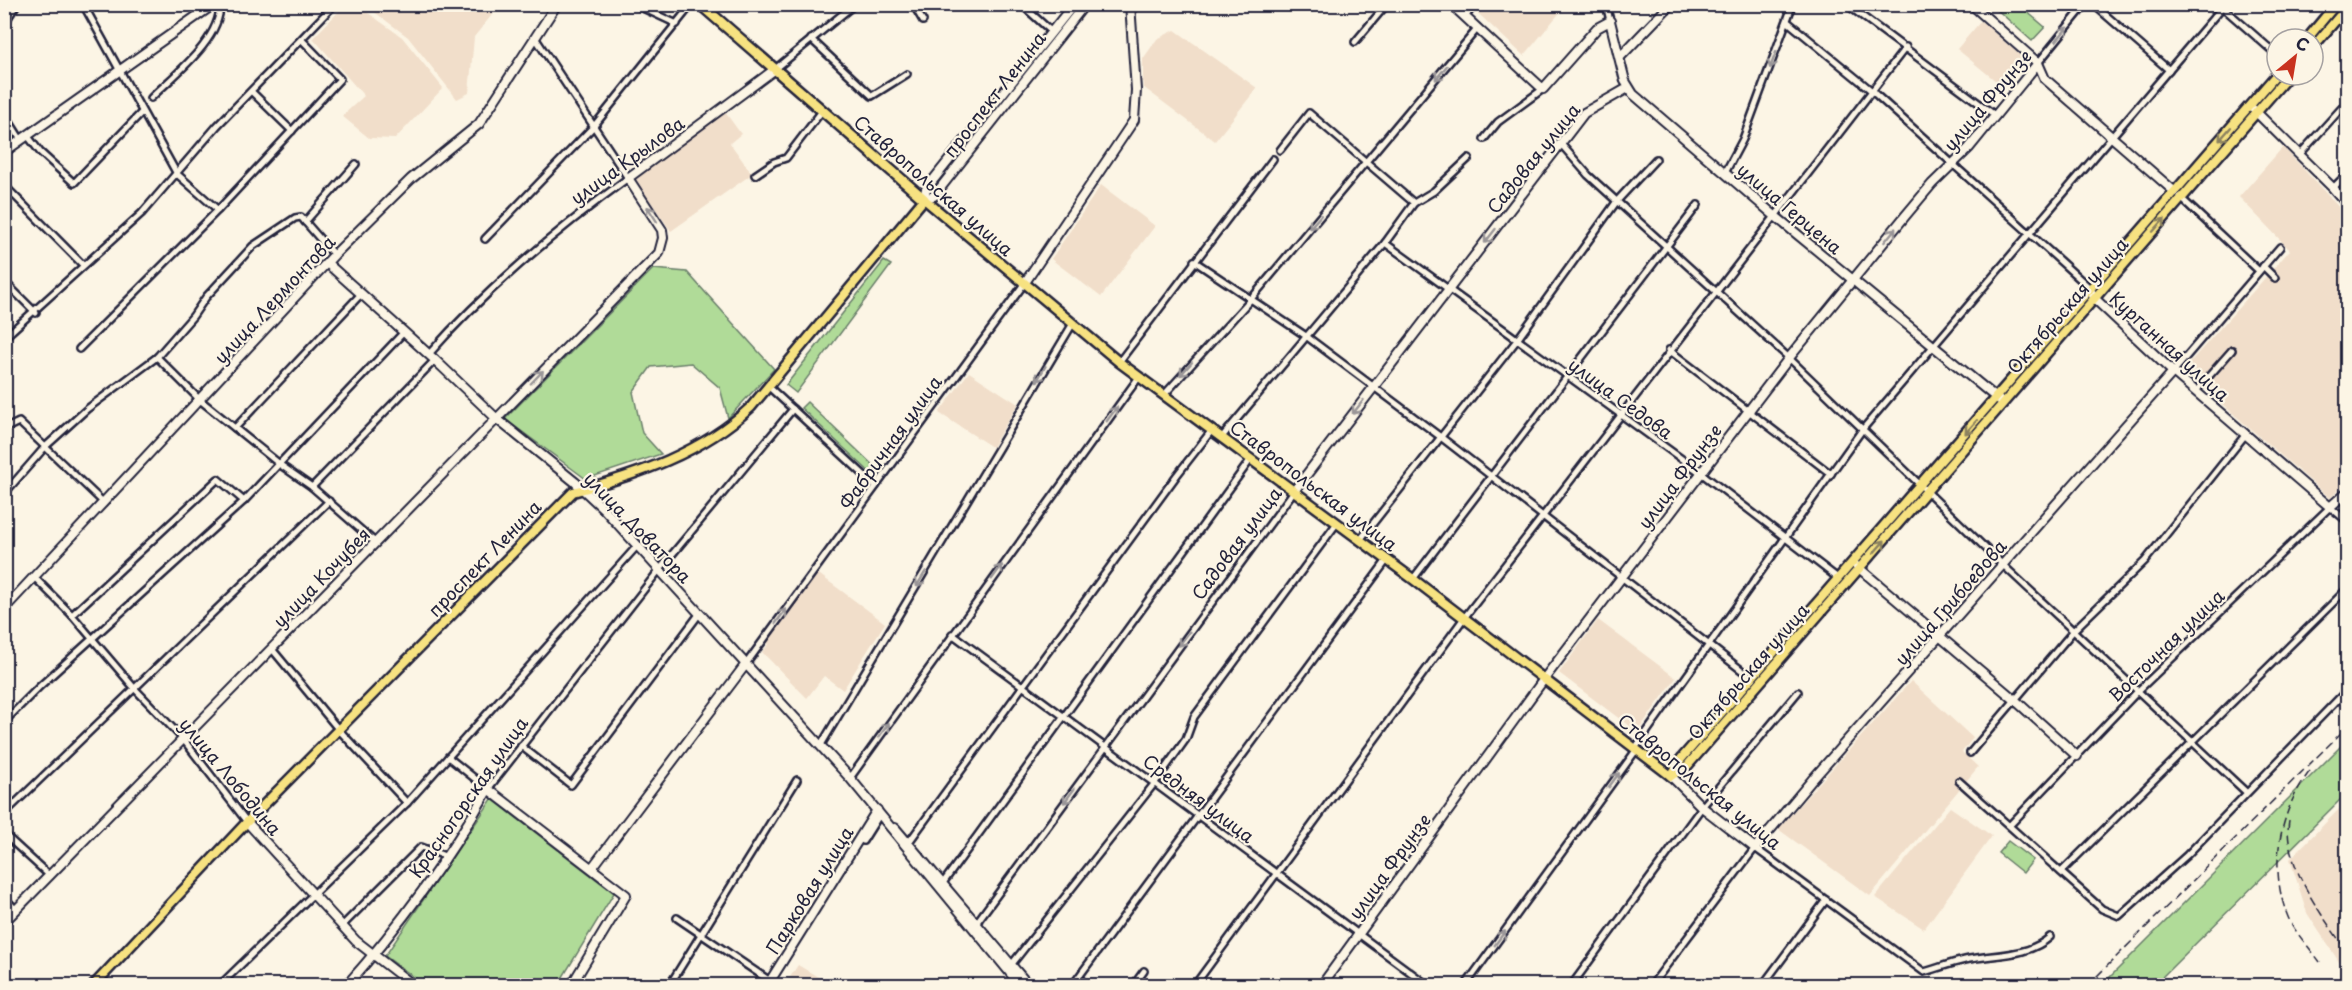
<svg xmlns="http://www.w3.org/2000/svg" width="2352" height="990" font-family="'Playpen Sans',sans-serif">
<rect width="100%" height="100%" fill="#fcf5e5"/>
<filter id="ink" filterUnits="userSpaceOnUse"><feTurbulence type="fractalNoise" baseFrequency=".0167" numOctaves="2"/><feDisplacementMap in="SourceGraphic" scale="12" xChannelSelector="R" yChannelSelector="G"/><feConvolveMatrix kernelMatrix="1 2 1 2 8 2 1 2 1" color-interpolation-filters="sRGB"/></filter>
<g filter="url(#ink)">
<g fill="#f1deca">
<polygon points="346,4 357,5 402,37 443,88 395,139 369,138 342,116 364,96 313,38"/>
<polygon points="1468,4 1566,5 1524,56"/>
<polygon points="365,5 500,5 474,37 469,93 457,99 408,37"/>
<polygon points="1981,21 2024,59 2002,86 1957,49"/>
<polygon points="1175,30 1257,88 1215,141 1143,87 1143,59 1157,39"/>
<polygon points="725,112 741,134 730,143 752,174 671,231 633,176"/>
<polygon points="2283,147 2347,216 2347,482 2330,498 2183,370 2290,250 2239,197"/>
<polygon points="1101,185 1155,226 1101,297 1051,259"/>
<polygon points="969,372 1018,404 992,447 939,413"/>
<polygon points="816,572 885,623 843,690 824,676 807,698 762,652 769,644 765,641"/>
<polygon points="1598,620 1676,678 1637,732 1559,673"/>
<polygon points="1911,681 1973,738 1962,752 1978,767 1870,896 1778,829"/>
<polygon points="2347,801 2347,974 2307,913 2290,859"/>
<polygon points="1950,807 1992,836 1924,929 1875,897"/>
<polygon points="798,965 831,985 785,985"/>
</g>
<g fill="#b0db98" stroke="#697e6a" stroke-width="1.5">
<polygon points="1997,4 2019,5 2045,27 2032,41 1994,7"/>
<polygon points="884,261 891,265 796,393 786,385"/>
<polygon points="653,269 687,272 774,369 728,418 720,388 691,363 651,367 633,392 642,433 661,454 586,479 505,419"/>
<polygon points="807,402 880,472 875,477 801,408"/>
<polygon points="2347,740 2347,793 2154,985 2102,985"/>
<polygon points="492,799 614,893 558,985 425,985 385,956"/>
<polygon points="2008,841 2033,860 2023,873 1998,853"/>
</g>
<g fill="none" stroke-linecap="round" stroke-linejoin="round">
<defs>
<g id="street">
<polyline points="83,4 177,174 218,210"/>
<polyline points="634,4 677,24"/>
<polyline points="913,4 923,21"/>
<polyline points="1021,4 1052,32"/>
<polyline points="1606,4 1610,21"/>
<polyline points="1846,4 1996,116"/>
<polyline points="2093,4 2169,70"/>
<polyline points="2219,4 2277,55"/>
<polyline points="1465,17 1475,4"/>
<polyline points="1788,22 1872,91 2091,289"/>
<polyline points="4,24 17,4"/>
<polyline points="811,39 872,96 907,74"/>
<polyline points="1355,42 1387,4"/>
<polyline points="2038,63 2086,4"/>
<polyline points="774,70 855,4"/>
<polyline points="252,92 292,131"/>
<path d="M151,98C175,74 221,40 220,4"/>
<polyline points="4,113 21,140"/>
<polyline points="27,135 40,152 74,183 142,112"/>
<polyline points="1484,139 1498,122 1543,89"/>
<polyline points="1561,144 1588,175 1789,358 2003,565 2246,792"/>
<polyline points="1280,150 1309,113 1414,203"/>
<polyline points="2299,155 2348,101"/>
<polyline points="1725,173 1743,139 1793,4"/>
<polyline points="755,175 774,162 786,158 822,111"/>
<polyline points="4,185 83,265"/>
<polyline points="2333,188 2348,173"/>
<polyline points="2180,197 2258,270"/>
<polyline points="305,222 356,164"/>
<polyline points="485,239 594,126 692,4"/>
<polyline points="1385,243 1701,473 1839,579"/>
<polyline points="1194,261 1306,336 1442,438 1753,679"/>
<polyline points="2263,266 2275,278"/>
<polyline points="4,281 36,313"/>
<polyline points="4,338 142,213 217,126 335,4"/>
<polyline points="79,349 218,210 340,79 302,40"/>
<polyline points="1669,350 1831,474"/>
<path d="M429,354C488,287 557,230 628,178L536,39"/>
<polyline points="157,357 200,400 282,466 312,487 376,543"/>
<polyline points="1119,362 1273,159"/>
<polyline points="2173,372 2280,247"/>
<polyline points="769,387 876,486"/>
<polyline points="2196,391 2232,350"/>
<polyline points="1164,395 1251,299 1478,28"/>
<polyline points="235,428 361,294"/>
<polyline points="4,429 19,422 104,503"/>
<polyline points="1222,437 1385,243 1414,203 1434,191 1469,158"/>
<polyline points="312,487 435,360"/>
<polyline points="4,494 45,447 87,409 157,357 193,316 206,297 253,246 295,218 301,217 334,255"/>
<polyline points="1360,540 1517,340 1617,201 1656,159"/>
<polyline points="34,577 72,615 136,690 183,739 247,822"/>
<polyline points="1413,579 1698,205"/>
<polyline points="72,615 218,479 244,501"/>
<polyline points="952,634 1429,986"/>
<polyline points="272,649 339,730 407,803"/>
<polyline points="746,664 1024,284"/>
<polyline points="4,722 40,686 244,501 404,332"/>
<polyline points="821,745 1072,325"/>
<polyline points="521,746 571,785 700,613"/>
<polyline points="1636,747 1862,430 2225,4"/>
<polyline points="1970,753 2075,629 2145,561 2246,434"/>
<polyline points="448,757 488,789 660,569 793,409"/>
<polyline points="850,778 1139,377"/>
<polyline points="1959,781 2102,909 2119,916 2187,855 2348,689"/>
<polyline points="4,814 329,501"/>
<polyline points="2010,825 2139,690 2330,507 2348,522"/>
<polyline points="4,834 50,876"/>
<polyline points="863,841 880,814"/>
<polyline points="909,842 1177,475 1212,430"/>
<polyline points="2061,872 2348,588"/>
<polyline points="943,883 1251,459"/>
<polyline points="4,897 16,910"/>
<polyline points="677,918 770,981"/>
<polyline points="977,922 1294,491"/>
<polyline points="342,926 421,847 445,856"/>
<polyline points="1012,964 1154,784 1186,739 1194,717 1337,523"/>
<polyline points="219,986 407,803 638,545"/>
<polyline points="669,986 797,780"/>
<polyline points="1072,986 1387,560"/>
<polyline points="1133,986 1144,971"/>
<polyline points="1194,986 1464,618 1906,47"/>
<polyline points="1465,986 1637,749"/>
<polyline points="1571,986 1702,807 1798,692"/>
<path d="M1651,986L1755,848L1924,972C1938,968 1951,963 1965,960C1993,954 2028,957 2050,937"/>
<polyline points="1762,986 1826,900"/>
</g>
<g id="secondary">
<polyline points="1074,4 926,189 924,199 934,196 1085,4"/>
<polyline points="1451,4 1543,89 1597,28 1610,21 1625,81 1633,94 1775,216 1999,400"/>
<polyline points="1971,4 2038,63 2045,79 2175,192"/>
<polyline points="1621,56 1671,4"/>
<polyline points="2250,106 2333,188 2348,205"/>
<polyline points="4,152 214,4"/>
<polyline points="328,264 435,360 497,419 575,482 604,509 850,778 1021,986"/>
<polyline points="1024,284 1134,120 1136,90 1130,4"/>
<polyline points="2092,293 2094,298 2173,372 2330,507 2348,491"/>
<polyline points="1294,491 1584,113 1628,88"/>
<polyline points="1853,563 2015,700 2077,756"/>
<polyline points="4,609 334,255 411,179 479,124 557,4"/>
<polyline points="1671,776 1702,807 1755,848 1812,780 2173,372"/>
<polyline points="247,822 356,941 414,986"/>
<polyline points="895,828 1029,986"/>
<polyline points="592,868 746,664"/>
<polyline points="4,922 659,253 663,238 662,230 628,178 774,70"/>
<path d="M346,986C397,929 451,856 488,789L626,895L571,986"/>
<polyline points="767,986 877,810"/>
<polyline points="1321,986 1544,679 1789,358 1906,215 1932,184 1969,148 2038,63"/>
</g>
<g id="primary">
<polyline points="2307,39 2336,4"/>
<polyline points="2313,47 2348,6"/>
<polyline points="1673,773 1681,759 2277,74"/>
<polyline points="1671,776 1688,765 2289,75"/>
<path d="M93,986L247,822L573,492C637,475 702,453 751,407L924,199L1119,362L1413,579L1671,776"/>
</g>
<polyline id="highway" points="700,4 924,199"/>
</defs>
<use href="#street" stroke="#22223b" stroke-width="10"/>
<use href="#secondary" stroke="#22223b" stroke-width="12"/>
<use href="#primary" stroke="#22223b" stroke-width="13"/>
<use href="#highway" stroke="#22223b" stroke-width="14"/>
<use href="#street" stroke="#fcf5e5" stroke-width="5"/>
<use href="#secondary" stroke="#fcf5e5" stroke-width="8"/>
<use href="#primary" stroke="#f7e281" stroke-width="8"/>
<use href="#highway" stroke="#f7e281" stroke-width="9"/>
<g stroke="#22223b" stroke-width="1.5" stroke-dasharray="9 4.5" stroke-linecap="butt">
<path d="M2310,771C2279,811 2268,869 2288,917C2295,933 2310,948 2320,962"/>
<path d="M2289,820C2282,863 2321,914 2344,947"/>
<polyline points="2087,986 2348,726"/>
</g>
</g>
<defs><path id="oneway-shaft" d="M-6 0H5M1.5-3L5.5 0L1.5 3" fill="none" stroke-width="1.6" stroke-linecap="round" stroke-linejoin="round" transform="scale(1.5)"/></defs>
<g stroke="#9a9698">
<use href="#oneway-shaft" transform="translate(2062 34) rotate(-50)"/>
<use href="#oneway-shaft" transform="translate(1773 60) rotate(111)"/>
<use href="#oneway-shaft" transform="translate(1441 73) rotate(129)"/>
<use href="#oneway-shaft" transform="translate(652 214) rotate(-123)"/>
<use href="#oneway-shaft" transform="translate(1315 222) rotate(131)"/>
<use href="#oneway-shaft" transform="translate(1890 235) rotate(-51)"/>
<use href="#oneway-shaft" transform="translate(1490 236) rotate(128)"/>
<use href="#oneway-shaft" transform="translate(1186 369) rotate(132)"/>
<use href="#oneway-shaft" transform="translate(1041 374) rotate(120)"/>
<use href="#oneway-shaft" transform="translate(537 377) rotate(-46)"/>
<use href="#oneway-shaft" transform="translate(1358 407) rotate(128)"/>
<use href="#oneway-shaft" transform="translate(1112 414) rotate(-54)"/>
<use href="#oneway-shaft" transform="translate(997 572) rotate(-54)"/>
<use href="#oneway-shaft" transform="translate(921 579) rotate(121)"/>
<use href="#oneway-shaft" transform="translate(781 616) rotate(-54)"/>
<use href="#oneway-shaft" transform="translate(1184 639) rotate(127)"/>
<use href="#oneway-shaft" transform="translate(884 730) rotate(-55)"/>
<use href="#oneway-shaft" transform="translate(1614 780) rotate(-54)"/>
<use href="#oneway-shaft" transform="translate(1069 796) rotate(127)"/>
<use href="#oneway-shaft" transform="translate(1500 938) rotate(-54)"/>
</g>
<g stroke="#8c825e">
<use href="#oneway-shaft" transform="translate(2225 134) rotate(131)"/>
<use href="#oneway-shaft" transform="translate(2159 225) rotate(-48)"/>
<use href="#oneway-shaft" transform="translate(1971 427) rotate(131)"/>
<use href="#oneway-shaft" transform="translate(1879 547) rotate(-49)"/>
</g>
</g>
<g text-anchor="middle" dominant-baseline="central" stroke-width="4.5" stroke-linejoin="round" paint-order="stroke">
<g font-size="18" fill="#22223b" stroke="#fcf5e5">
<text transform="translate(994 94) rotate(-52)">проспект Ленина</text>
<text transform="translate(1987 100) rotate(-50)">улица Фрунзе</text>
<text transform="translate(1533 158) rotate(-51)">Садовая улица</text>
<text transform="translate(627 160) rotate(-36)">улица Крылова</text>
<text transform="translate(934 185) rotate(41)">Ставропольская улица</text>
<text transform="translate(1790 208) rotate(40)">улица Герцена</text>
<text transform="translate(274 299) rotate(-47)">улица Лермонтова</text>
<text transform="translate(2067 305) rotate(-49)">Октябрьская улица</text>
<text transform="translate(2170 346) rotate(42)">Курганная улица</text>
<text transform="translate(1621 398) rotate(36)">улица Седова</text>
<text transform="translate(890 442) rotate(-54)">Фабричная улица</text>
<text transform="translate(1679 476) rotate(-53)">улица Фрунзе</text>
<text transform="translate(1314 485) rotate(37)">Ставропольская улица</text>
<text transform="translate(638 527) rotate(46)">улица Доватора</text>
<text transform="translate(1236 543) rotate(-53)">Садовая улица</text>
<text transform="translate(484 558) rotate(-46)">проспект Ленина</text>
<text transform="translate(321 577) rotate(-46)">улица Кочубея</text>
<text transform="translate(1950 602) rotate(-49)">улица Грибоедова</text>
<text transform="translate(2166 645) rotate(-44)">Восточная улица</text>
<text transform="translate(1748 671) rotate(-49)">Октябрьская улица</text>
<text transform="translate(231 776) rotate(50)">улица Лободина</text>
<text transform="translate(1700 781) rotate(39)">Ставропольская улица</text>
<text transform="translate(468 797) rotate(-55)">Красногорская улица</text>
<text transform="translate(1199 798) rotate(37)">Средняя улица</text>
<text transform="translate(1389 866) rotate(-54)">улица Фрунзе</text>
<text transform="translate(809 890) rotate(-58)">Парковая улица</text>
</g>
</g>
<rect width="2352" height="990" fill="none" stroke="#fcf5e5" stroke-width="24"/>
<rect x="12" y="12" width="2328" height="966" fill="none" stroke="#22223b" stroke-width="2" filter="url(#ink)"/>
<g transform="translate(2295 57) rotate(30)"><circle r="28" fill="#fcf5e5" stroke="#a5a1a1" stroke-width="1.5"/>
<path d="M0-4.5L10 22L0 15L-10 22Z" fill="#c8321e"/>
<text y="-9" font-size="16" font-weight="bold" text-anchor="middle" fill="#22223b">С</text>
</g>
</svg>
